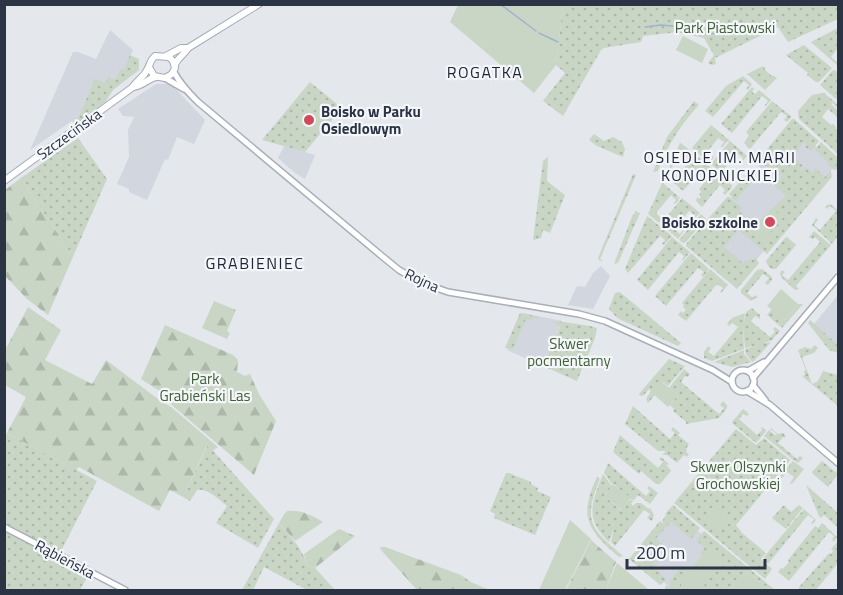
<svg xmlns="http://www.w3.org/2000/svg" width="843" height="595" font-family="'Titillium Web',sans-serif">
<defs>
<pattern id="grass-dots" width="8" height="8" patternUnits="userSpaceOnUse" patternTransform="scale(1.5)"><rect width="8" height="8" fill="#c9d6c5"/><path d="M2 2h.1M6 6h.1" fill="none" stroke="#adb8ab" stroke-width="1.8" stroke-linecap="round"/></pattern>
<pattern id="forest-firs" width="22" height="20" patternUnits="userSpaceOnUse" patternTransform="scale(1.5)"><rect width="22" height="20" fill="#c9d6c5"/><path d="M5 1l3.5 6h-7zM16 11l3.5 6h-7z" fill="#adb8ab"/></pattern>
</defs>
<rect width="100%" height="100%" fill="#e4e7ec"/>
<g fill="#d2d6de">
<polygon points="110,30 133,50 124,71 120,69 115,81 105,84 95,80 79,116 30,150 73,52 78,52 96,59"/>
<polygon points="156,84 171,84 205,120 194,144 177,137 168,160 165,159 147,200 129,192 129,189 117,184 129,157 128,130 134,117 123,116 118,109"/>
<polygon points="794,123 806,138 833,160 832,169 738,282 691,245 732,196 737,200 762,170 758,166 759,165"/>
<polygon points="284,146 315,155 305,179 295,173 278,158"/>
<polygon points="601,266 610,276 593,309 568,305 577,286 585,287 593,273"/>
<polygon points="838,295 838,345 814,324"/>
<polygon points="523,313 562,321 543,366 507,350"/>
<polygon points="674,511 747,571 730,590 673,590 635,558"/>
</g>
<g fill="url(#grass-dots)">
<polygon points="563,5 838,5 838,19 788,42 778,27 715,58 716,64 712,65 708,63 714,55 704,38 678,32 643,36 641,42 604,48 601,50 563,116 543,101 565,73 556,65"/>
<polygon points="838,28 838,48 831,57 837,62 838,60 838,64 837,65 811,42"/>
<polygon points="804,45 832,68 819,82 816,82 807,75 808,73 786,55"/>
<polygon points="130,55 139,59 139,70 113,90 106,101 76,125 72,121 79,116 95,79 105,83 108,77 115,80 120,69 124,70"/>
<polygon points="763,66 765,68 765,70 772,76 774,76 777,78 765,90 747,74"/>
<polygon points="835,70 838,73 838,96 836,99 820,85 832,71"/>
<polygon points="743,76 752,84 748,90 746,89 749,85 744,81 713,117 705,111 726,86"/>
<polygon points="310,82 342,108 305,152 262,140"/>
<polygon points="752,87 754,89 752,92 755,94 759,90 771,100 766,106 765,105 768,101 762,96 732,133 721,124"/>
<polygon points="822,93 824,93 838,105 838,108 833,103 831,104 838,111 837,117 828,109 822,117 831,125 833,124 836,127 835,128 838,131 838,154 799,119 798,111 812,95"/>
<path d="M694,101L699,105C679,127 669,143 658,171L653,172L667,137Z"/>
<polygon points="772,101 791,116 791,117 787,122 784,120 787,116 781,112 750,149 744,143 749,135 746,132"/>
<polygon points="792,119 794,119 819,141 811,151 805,147 807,145 804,142 792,156 803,166 800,170 801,171 805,167 812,173 815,170 819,173 814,169 816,167 817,170 824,175 822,176 824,178 830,171 831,172 832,177 767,254 726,220 725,221 737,232 724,247 743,263 746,260 748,262 750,259 752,260 755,257 759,263 737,289 686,246 687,243 728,196 742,208 739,211 756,226 753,231 783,218 772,209 786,196 774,185 775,183 773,182 777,178 781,177 783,174 778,176 758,160"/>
<polygon points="711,125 729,140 722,147 721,146 724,142 718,138 705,155 710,159 713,156 714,157 709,163 692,148"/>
<polygon points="594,134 604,141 613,137 622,142 625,149 623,157 597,146 589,140"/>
<polygon points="78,138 107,179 75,252 70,253 67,247 47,218 21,178"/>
<polygon points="730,141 747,156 741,163 740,162 743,158 737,153 723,170 728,175 732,171 733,172 728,179 711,164"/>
<polygon points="821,142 838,158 837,169 834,170 827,164 828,162 815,150"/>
<polygon points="680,143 682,144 694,154 687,162 686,161 688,158 682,154 666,175"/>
<polygon points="695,154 713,169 705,179 704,178 706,174 701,170 683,191 673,182"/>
<polygon points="548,157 547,181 565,195 550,233 543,230 541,238 533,240 543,161"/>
<polygon points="714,171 732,185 732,187 725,195 723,193 725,190 720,185 702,207 696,201 697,197 699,199 701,197 699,194 701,192 699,189"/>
<polygon points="633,174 636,175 600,259 603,261 600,261 598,258"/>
<polygon points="746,175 753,181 736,201 729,194"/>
<polygon points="662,183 663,183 680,198 679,199 675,196 679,200 675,204 674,203 676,200 671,195 656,213 661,218 664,214 666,215 659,223 648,214"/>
<polygon points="682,198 700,213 693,220 692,219 695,215 689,211 674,229 680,234 683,230 684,231 678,239 661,224"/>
<polygon points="831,204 838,211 838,236 832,244 812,225 816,218 818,220 814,225 820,230 836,211 830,206 827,209 825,207 827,205"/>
<polygon points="635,211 640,213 618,263 614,264 633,214 635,214 635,213 634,212"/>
<polygon points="701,214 706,219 686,242 683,243 679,240"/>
<polygon points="647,216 672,236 664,245 662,244 665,240 660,236 628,273 625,269"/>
<polygon points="814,231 831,245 796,286 799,289 795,290 781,277 780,273 782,270 785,272 782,275 788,280 820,242 815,237 812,239 809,237"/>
<polygon points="672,237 690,252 683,261 682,260 684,256 679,252 648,290 637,280"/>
<polygon points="787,237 796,245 776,269 772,269 768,266 766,261 785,238"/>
<polygon points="691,253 709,269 703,277 701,275 704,272 698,268 666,306 655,296"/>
<polygon points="710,269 728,285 721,293 720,292 723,288 717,284 686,321 678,315 681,311 683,313 686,310 683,307 684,305 682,303"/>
<polygon points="762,269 771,276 772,280 768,285 765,283 769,278 763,274 747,293 753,298 755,295 758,297 751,301 741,293 741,290 757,270"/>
<polygon points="619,292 621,293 681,343 678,346 617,318 609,309 615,293"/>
<polygon points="798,304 803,304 782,328 767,315 772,309 785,320"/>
<polygon points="752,308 760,315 760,319 755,316 751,321 770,337 775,332 773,329 775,327 780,331 772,340 763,343 771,342 755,360 752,362 746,354 745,349 758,345 745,348 743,327 744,349 712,361 704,358 704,352 708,346 711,348 708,352 714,356 738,327 732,323 729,326 727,324 732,318 745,313 744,324 746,312"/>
<polygon points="520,313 540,317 530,320 526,319 513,349 505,348"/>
<polygon points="810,320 838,345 838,353 829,350 808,323"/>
<polygon points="557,321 590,326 597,328 595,338 577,381 543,366 560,327 555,323"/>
<polygon points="815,345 818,348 814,353 802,357 812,384 818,381 823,371 838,375 838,406 802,376 805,375 804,371 806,370 798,350 805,347 811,349"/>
<polygon points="744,350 744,354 751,362 732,367 714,362"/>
<polygon points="669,359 685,366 668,386 663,382 653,394 655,395 648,403 646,399 651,391 649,389 643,396 639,395 639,394"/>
<polygon points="684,369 690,374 688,377 685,376 681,382 719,414 724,408 720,405 723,401 727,405 727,408 719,418 686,424 686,422 673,411 674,409 670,405 678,395 669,388"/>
<polygon points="633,406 670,439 675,433 671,430 673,427 680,433 678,435 689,444 686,449 687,450 686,452 689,454 687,457 684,455 677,463 667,455 662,455 666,451 658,451 625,424"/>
<polygon points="743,409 749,414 747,416 743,414 739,419 757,435 762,430 761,428 762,427 766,431 756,443 733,424 732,422"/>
<polygon points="771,428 778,434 783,433 786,436 784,438 783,437 778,443 797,459 800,456 803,458 798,463 792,459 764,436 769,430 775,435 777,434 770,429"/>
<polygon points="736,429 756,445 764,438 790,460 736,525 742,533 766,553 761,559 772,569 765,579 674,503"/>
<polygon points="7,433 97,481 61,551 92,568 91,570 5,525 4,437"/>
<polygon points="620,435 658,468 663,462 659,459 661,457 669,464 666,465 671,470 671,471 660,484 656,484 641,471 639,474 613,452"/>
<path d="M208,445L274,519L258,548L216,523L227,506C218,499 208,488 197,490L190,501L183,497Z"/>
<polygon points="793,461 804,469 792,484 790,483 794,477 787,472 771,491 769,489"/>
<polygon points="822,461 838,474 828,487 813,474 812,472"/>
<polygon points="608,463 646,496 650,491 647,488 649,486 658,493 650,504 638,495 634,500 630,499 614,484 612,484 604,473"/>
<polygon points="506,473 509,473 531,482 531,484 538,488 537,491 551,497 535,535 494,518 495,514 490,511"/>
<path d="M603,474L612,486L604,496L621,510L630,500L633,501L631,503L633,506L636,503H641L649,509L650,508L654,515L652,521L647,518L650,514L644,510L615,546L611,542L614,528L609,542C584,518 592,503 603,474Z"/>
<path d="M597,477L600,479C582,522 591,528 623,556L619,557C588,531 578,517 597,477Z"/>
<polygon points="806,485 838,513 838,528 824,515 821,518 819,516"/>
<polygon points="673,505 700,528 691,539 671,522 656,538 663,545 663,547 653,560 655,562 652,567 660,574 653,567 657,562 658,562 655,567 662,574 661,575 666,579 662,584 660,585 629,559 660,521 664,524 662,521 666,515 665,514"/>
<polygon points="784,505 791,512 799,505 803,508 786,529 772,518"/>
<polygon points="804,509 816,520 813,524 811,523 814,519 808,515 768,564 765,560 764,557"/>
<path d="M279,523C290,537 302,547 307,565L315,568L335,590H307L264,567L253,590H242Z"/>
<polygon points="822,523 837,537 834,542 832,540 834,536 829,532 789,581 778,572 781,568 783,569 789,562 788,560 815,526 818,528"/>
<polygon points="4,529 89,574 80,590 5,590"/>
<polygon points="704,531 775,590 770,590 747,571 730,590 700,590 724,562 708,549 702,556 700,554 705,548 696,540"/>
<polygon points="838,541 838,563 816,590 800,590 799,589 799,587 829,553 831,554 833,551 831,549"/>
<polygon points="683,566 690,570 681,582 682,590 667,590 665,589 666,585 669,587 671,584 669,582 681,567"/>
</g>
<g fill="url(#forest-firs)">
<polygon points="21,178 47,218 67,247 70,253 75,252 48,315 27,299 5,276 5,190"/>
<polygon points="214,301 236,310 227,331 230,333 227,339 202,328"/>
<polygon points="28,307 61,330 45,360 92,384 106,360 162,402 171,407 218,447 212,451 207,446 183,497 170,490 159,511 79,467 76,470 7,433 26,397 5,385 5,350"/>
<polygon points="165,325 233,355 238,360 237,372 245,376 250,374 259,394 276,421 254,475 174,407 158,390 141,379"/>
<path d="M287,511C301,510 311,515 323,522L295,541L279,523L283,516Z"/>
<polygon points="339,529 355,536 315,568 307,565 304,554"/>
<polygon points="591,540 616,562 606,590 566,590"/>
<polygon points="380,547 385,547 461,575 471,582 489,590 417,590 381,550"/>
</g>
<g fill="#c9d6c5">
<polygon points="458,5 563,5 556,65 534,93 450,22"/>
<polygon points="683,36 708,49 702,63 676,50"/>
<polygon points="307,107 323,120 312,133 296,120"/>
<polygon points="772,208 783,218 764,240 752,230"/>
<polygon points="781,289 798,304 785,320 767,306"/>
<polygon points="662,382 678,395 668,407 652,393"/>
<polygon points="613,484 631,498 622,510 604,496"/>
<polygon points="714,505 729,517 717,531 703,519"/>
<polygon points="570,520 591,539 565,590 539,590"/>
<polygon points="708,549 724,562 700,590 682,590 681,586 682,579"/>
<polygon points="617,563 648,589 650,590 606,590"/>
<polygon points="747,571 770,590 730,590"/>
</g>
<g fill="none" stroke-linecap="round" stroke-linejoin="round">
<g stroke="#9fb4cc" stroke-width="1.5">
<polyline points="500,4 536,31"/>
<polyline points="645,27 661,25 684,27 698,33"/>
<polyline points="539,33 558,42"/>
<polyline points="704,34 723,33 752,30"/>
</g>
<defs>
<g id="secondary">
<path d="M174,72C180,84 189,93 198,102L383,257L399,270L413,278L431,286L448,292L579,314L605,321L713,370L732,382"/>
<polyline points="165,78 184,89"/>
<circle cx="743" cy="381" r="11"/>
<polyline points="748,371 764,362"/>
<polyline points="753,378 838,277"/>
<polyline points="753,385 765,400"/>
<polyline points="747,391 770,405 838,463"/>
<polyline points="4,527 125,590"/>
</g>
<g id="primary">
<polyline points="166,56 181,48 188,48"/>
<path d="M175,65C177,58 184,55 188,48L259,4"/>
<path d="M133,87C137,80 144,77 147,70C151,64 149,61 155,56L169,57L173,61L175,68L172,74L165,78L154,76L149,67"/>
<path d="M4,181L133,87C143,86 147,79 156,77"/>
</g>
</defs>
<use href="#secondary" stroke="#a9aeb7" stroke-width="8"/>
<use href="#primary" stroke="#a3abb8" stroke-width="8"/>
<use href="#secondary" stroke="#fff" stroke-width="5"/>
<use href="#primary" stroke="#fff" stroke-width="6"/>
</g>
<g fill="#d1495b" stroke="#f4f6f9" stroke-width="2">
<circle cx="309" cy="120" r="6"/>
<circle cx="770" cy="222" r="6"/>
</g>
<g text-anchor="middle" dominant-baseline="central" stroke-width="4.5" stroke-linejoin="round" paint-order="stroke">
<g font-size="15" fill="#3f6138" stroke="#f4f6f9">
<text x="725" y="27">Park Piastowski</text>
<text x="569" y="343">Skwer<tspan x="569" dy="17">pocmentarny</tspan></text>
<text x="205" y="378">Park<tspan x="205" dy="17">Grabieński Las</tspan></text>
<text x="738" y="466">Skwer Olszynki<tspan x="738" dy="17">Grochowskiej</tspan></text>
</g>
<g font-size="15" font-weight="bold" fill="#2b3445" stroke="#f4f6f9" text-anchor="start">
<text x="321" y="111">Boisko w Parku<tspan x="321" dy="17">Osiedlowym</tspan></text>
<text x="758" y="222" text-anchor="end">Boisko szkolne</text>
</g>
<g font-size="15" fill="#2b3445" stroke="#f4f6f9">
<text transform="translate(69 134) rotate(-36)">Szczecińska</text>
<text transform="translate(422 280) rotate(25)">Rojna</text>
<text transform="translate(65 559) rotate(28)">Rąbieńska</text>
</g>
<g font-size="16" letter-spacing="1.5" fill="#1d2536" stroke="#f4f6f9">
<text x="485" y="72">ROGATKA</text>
<text x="720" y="157">OSIEDLE IM. MARII<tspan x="720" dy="18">KONOPNICKIEJ</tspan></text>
<text x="255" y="263">GRABIENIEC</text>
</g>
</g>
<rect width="843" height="595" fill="none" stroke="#2b3445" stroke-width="12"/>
<path d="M627 559v9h138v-9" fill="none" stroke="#2b3445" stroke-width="3"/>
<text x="636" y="559" font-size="18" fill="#2b3445" stroke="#f4f6f9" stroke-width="4.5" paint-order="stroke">200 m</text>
</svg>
